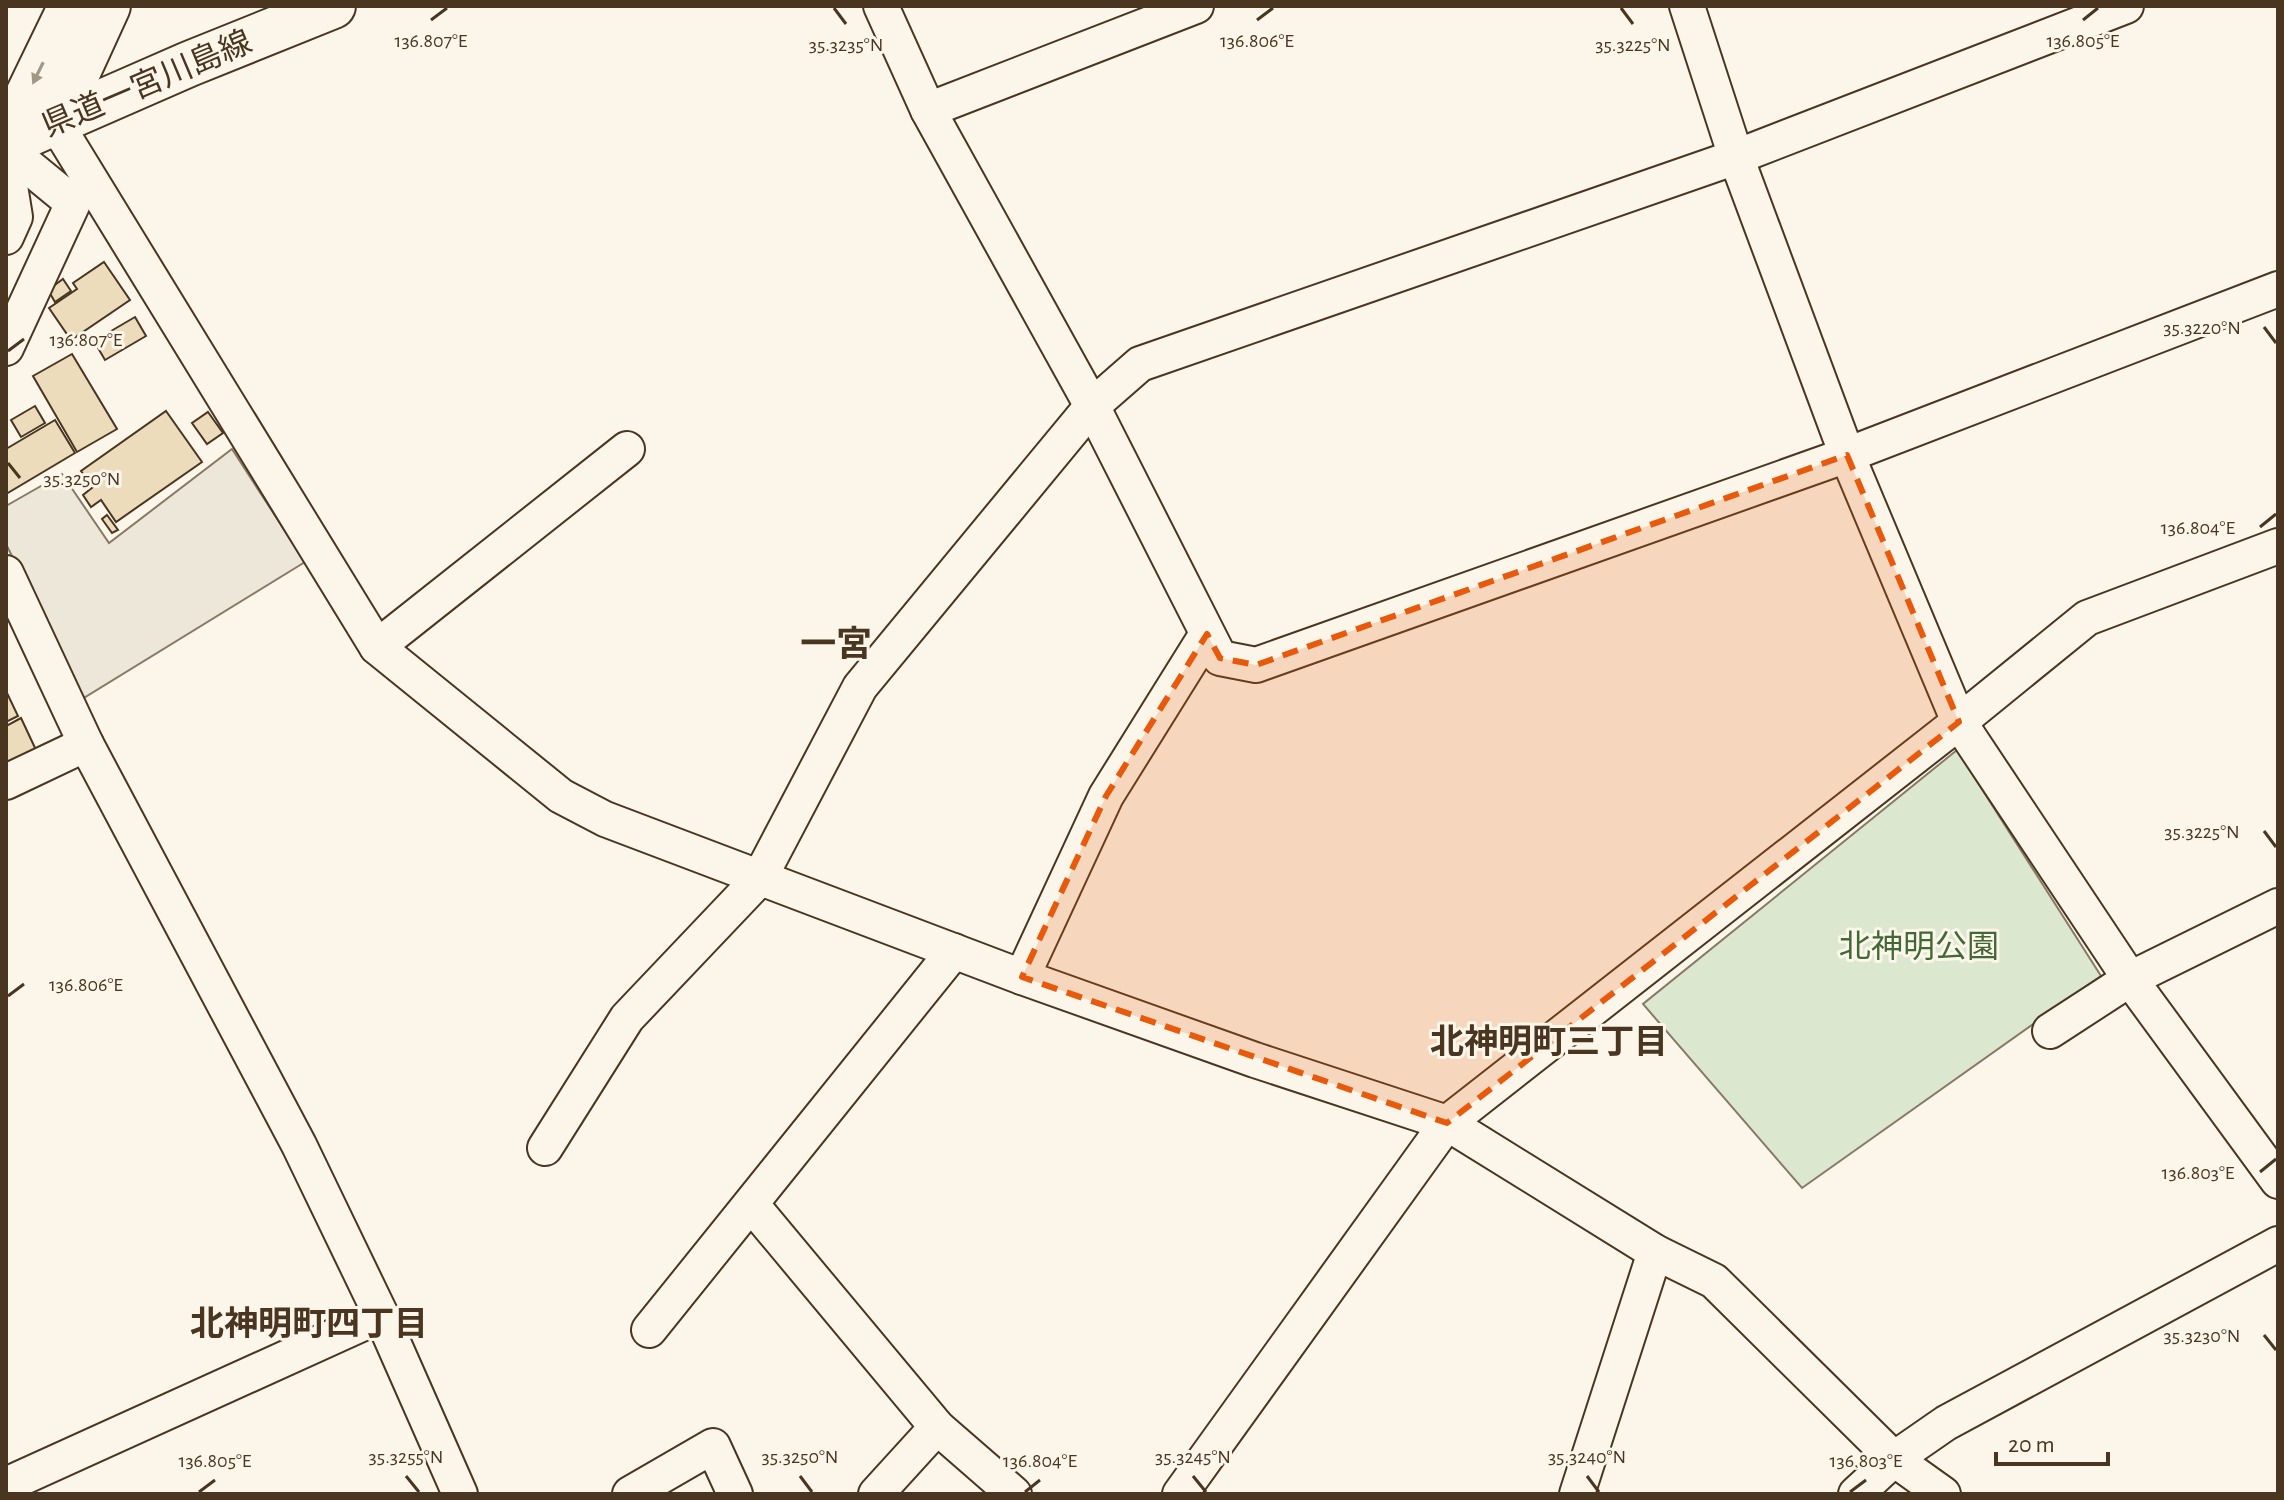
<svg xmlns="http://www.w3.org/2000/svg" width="2284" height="1500" font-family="'Alegreya Sans','Noto Sans JP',sans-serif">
<rect width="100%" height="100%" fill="#fbf6e9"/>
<polygon fill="#dce7d0" stroke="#887966" stroke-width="2" points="1957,750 2101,976 1802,1188 1643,1004"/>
<polygon fill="#ede7d9" stroke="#887966" stroke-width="2" points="232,449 305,562 82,699 6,544 6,506 62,474 109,543"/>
<g fill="#ecdcbc" stroke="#4a3520" stroke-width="2">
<polygon points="104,262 130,300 71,340 49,308 77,289 73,283"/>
<polygon points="63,279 71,291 55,302 48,290"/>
<polygon points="135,317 146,336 105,360 94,341"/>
<polygon points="72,354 117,429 77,452 33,376"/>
<polygon points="35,406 45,423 21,437 11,420"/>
<polygon points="166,411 202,462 116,522 101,500 91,507 83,495 93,487 81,471"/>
<polygon points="208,412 223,433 207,444 192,423"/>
<polygon points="55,420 75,453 6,494 6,449"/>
<polygon points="107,515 118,530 112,533 102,519"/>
<polygon points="6,691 18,716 6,722"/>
<polygon points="21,718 36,750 6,771 6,726"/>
</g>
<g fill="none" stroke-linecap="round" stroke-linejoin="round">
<defs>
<g id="minor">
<polyline points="881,6 928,110 1092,406 1220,658 1256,665 1847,455 2278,289"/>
<polyline points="1687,6 1736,157 1847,455 1959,722 2130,979 2278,1181"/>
<polyline points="928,110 1196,6"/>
<polyline points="55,122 377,647 561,796 605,819 1022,977 1255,1060 1447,1123 1655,1252 1714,1281 1894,1459 1943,1494"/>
<polyline points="6,148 73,203 6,348"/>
<polyline points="6,161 15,217 6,237"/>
<polyline points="6,573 86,744 299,1145 381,1315 460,1494"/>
<polyline points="377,647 627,449"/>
<polyline points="6,782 86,744"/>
<polyline points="1022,977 1106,796 1207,634"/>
<polyline points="2050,1031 2130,979 2278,906"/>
<polyline points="545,1148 627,1018 759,879 860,687 1092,406 1140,364 1736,157 2126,6"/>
<polyline points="751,1204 937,1427 1014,1494"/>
<polyline points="649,1330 954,951"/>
<polyline points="6,1485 381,1315"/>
<polyline points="630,1494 713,1446 735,1494"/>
<polyline points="876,1494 937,1427"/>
<polyline points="1180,1494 1447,1123 1959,722 2087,618 2278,546"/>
<polyline points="1577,1494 1655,1252"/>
<polyline points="1856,1494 1894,1459 1946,1423 2278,1244"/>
</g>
<polyline id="secondary" points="6,144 189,64 333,6"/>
<g id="trunk">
<polyline points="55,122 108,6"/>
<polyline points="6,140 71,6"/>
</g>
</defs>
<use href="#minor" stroke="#4a3520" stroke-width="38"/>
<use href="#secondary" stroke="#4a3520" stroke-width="48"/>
<use href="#trunk" stroke="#4a3520" stroke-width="48"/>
<use href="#minor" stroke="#fbf6e9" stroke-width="34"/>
<use href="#secondary" stroke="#fbf6e9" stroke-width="44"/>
<use href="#trunk" stroke="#fbf6e9" stroke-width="44"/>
</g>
<defs><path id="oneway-solid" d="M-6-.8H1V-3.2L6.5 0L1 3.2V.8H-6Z" transform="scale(2)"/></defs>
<use fill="#a29684" href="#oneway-solid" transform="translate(38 73) rotate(116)"/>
<path fill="#e8590c" fill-opacity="0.2" stroke="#e8590c" stroke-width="6" stroke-dasharray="16 10" stroke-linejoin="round" d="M1847,455L1959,722L1447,1123L1022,977L1106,796L1207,634L1220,658L1256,665Z"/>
<path fill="none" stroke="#4a3520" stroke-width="3" d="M834,8L846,24M1621,8L1633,24M431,20L447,8M1257,20L1273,8M2083,20L2098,8M2264,327L2276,343M8,351L24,339M8,463L20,478M2260,527L2276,514M2264,831L2276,847M8,996L24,984M2260,1172L2276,1159M2264,1335L2276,1350M406,1476L419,1492M800,1476L812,1492M1193,1476L1206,1492M1587,1476L1599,1492M199,1492L215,1480M1025,1492L1040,1480M1850,1492L1866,1480"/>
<g text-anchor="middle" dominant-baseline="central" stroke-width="6" stroke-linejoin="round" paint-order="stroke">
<g font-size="32" fill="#4a3520" stroke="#fbf6e9">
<text transform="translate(147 84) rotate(-23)">県道一宮川島線</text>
</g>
<g font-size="32" fill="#436837" stroke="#fbf6e9">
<text x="1919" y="947">北神明公園</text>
</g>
<g font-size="34" font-weight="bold" fill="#4a3520" stroke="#fbf6e9">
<text x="1549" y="1043">北神明町三丁目</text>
<text x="309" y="1325">北神明町四丁目</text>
</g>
<g font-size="36" font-weight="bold" fill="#4a3520" stroke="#fbf6e9">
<text x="836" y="645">一宮</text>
</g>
</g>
<g font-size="20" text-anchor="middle" fill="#4a3520" stroke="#fbf6e9" stroke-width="6" stroke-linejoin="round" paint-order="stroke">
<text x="431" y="47">136.807°E</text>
<text x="1257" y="47">136.806°E</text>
<text x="2083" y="47">136.805°E</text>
<text x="846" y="51">35.3235°N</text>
<text x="1633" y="51">35.3225°N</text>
<text x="2202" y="334">35.3220°N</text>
<text x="86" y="346">136.807°E</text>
<text x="82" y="485">35.3250°N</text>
<text x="2198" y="534">136.804°E</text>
<text x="2202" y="838">35.3225°N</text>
<text x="86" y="991">136.806°E</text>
<text x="2198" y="1179">136.803°E</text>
<text x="2202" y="1342">35.3230°N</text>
<text x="406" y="1463">35.3255°N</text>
<text x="800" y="1463">35.3250°N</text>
<text x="1193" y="1463">35.3245°N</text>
<text x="1587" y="1463">35.3240°N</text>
<text x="215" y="1467">136.805°E</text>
<text x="1040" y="1467">136.804°E</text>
<text x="1866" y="1467">136.803°E</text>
</g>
<rect width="2284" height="1500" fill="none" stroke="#4a3520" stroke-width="16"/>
<path d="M1996 1452v12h112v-12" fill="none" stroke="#4a3520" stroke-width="4"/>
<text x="2008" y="1452" font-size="24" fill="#4a3520" stroke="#fbf6e9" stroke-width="6" paint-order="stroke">20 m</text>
</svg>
